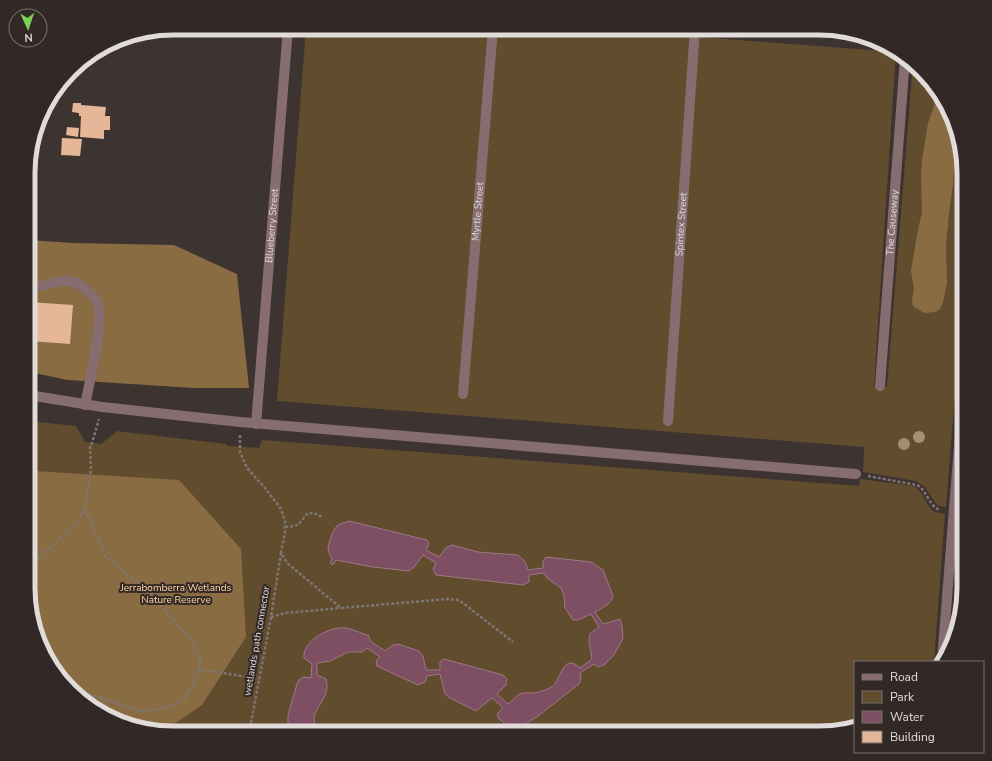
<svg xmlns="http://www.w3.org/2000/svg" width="992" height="761" font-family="'Nunito Sans',sans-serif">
<rect width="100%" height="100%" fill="#3d3331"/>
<g fill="#614c2e">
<polygon points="306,28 582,28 896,52 874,386 887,387 913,63 914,64 949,109 964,173 964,279 946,507 939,506 936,504 925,487 916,481 863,472 864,447 277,401"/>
<path d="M29,421L76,426L85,442L101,444L117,431L226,444L227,446L259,448L262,440L859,486L860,479L914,486C925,492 926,508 935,512C938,513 942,513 945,514L934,662H855V725L819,733H164L118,722L78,697L43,652L28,598Z"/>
</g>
<g fill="#896c42">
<polygon points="930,85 949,109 952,121 952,136 955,152 953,184 949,214 946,245 947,283 943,302 940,309 936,312 924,313 913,306 912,301 914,288 911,271 918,229 922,213 921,175 922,160 928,123 936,100 936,94"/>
<polygon points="29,240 72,243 174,245 237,274 249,388 194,388 68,380 29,372"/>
<polygon points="34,471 179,480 241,549 246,637 202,705 162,732 118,722 78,697 43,652 28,598 29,474"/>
</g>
<path fill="#7e4f63" stroke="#9c7986" d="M349,521L427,540L429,544L426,550L439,557L446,548L452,545L478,552L517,555C524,559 526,562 528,570L543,568V561L546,557L591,562L603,570L613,596C610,605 604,607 595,612L603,624L620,619L622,626L623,638L614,655L604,665L598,667L594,664L580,673L581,679L579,684L538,716L521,727L507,725L499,719L497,714L503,708L492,698L476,711L450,698L445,694L440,674L427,676L425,682L418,685L377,666L376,661L380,657L367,648L362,652H348L330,661L317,663V675L326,679C332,699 309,710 315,724C317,727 319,730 321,733H289L288,731V715L297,684L299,680L304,677L311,678L312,664L304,658C302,641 330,626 345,628C353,629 361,633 369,636L370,641L385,651L393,645L398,644L419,651L423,656L426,670H440V662L444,659L503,675L507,679L506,685L497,694L508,704C512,701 516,696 520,694C524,692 529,693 533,693C540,692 547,690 553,686C561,679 563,652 580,668L592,659L589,641L590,634L599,627L591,614L578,620H573L565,608L564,596L561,588L547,578L544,573L529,575V582L523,585L436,575L433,569L436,563L423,555L415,566L409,571L373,567L336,560L333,565L330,563L332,559C330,556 329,553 328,550C328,544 333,530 337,526C340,523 345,523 349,521Z"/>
<g fill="#e5b697">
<polygon points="73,103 81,103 81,105 106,107 105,116 110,116 110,130 104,130 104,139 80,137 81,116 79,116 79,113 72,112"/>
<polygon points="67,127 79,128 78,137 66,135"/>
<polygon points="62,138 82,139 80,156 61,155"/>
<polygon points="29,302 73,305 70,344 29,341"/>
</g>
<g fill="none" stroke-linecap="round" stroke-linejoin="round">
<g stroke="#7e7674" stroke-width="2.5" stroke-dasharray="3 2" stroke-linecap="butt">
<polyline points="240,435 240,452 247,468 265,488 281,509 285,521 285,533 281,552 287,563 341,608 448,599 459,600 513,642"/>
<path d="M868,476L917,485C927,490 929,507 940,510"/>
<path d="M285,527C301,526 298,524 308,513H314L322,517"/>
<polyline points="28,571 40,557 76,523 85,509 91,469 90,445 92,443 99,419"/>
<polyline points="271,617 285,613 341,608"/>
<polyline points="199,669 259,679"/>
<polyline points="70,687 120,705 142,711 165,708 185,698 197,677 201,658 188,636 150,593 105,556 96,532 85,509"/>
<polyline points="249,733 271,617 281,553"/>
</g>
<g stroke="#866e70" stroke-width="10">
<path d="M29,287C43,289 61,277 74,282C80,284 95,296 97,302C105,318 89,385 85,405"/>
<path id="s1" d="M880,386L905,58"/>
<path id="s2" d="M463,394L493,28"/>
<polyline points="29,395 102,407 240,422 856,474"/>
<path id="s3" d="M668,421L695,28"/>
<path id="s4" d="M256,424L288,28"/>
<polyline points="942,661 964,382"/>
</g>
</g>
<g fill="#a88e71">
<circle cx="919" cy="437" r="6"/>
<circle cx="904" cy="444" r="6"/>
</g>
<g text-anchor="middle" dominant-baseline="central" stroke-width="4" stroke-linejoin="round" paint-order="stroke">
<g font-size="10" fill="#e1dbd9" stroke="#322927">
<text stroke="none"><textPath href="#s2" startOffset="183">Myrtle Street</textPath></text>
<text stroke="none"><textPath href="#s1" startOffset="164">The Causeway</textPath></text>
<text stroke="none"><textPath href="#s3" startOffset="197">Spintex Street</textPath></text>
<text stroke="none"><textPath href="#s4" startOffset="199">Blueberry Street</textPath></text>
<text transform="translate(257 641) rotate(-80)">wetlands path connector</text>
</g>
<g font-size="10" fill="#ffd9a5" stroke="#322927">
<text x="176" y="588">Jerrabomberra Wetlands<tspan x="176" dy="12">Nature Reserve</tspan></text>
</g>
</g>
<path d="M0 0H992V761H0ZM173 35H819A138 138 0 0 1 957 173V588A138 138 0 0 1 819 726H173A138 138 0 0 1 35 588V173A138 138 0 0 1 173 35Z" fill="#322927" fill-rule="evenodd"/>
<path fill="none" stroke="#e1dbd9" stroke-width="5" d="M173 35H819A138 138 0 0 1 957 173V588A138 138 0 0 1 819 726H173A138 138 0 0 1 35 588V173A138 138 0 0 1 173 35Z"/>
<rect x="854" y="661" width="130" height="92" fill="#322927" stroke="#78706e"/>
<rect x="862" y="674" width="20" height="6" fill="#866e70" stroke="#78706e"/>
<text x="890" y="681" font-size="12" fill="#e1dbd9">Road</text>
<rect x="862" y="691" width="20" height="12" fill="#614c2e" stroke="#78706e"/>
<text x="890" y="701" font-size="12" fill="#e1dbd9">Park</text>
<rect x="862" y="711" width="20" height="12" fill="#7e4f63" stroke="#78706e"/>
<text x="890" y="721" font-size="12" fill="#e1dbd9">Water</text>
<rect x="862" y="731" width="20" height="12" fill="#e5b697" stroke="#78706e"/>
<text x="890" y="741" font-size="12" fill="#e1dbd9">Building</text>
<g transform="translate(28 28) rotate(177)"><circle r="19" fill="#322927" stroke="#78706e"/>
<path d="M0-3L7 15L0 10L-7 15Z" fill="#79d157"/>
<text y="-6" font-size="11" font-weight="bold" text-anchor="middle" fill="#e1dbd9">N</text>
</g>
</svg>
